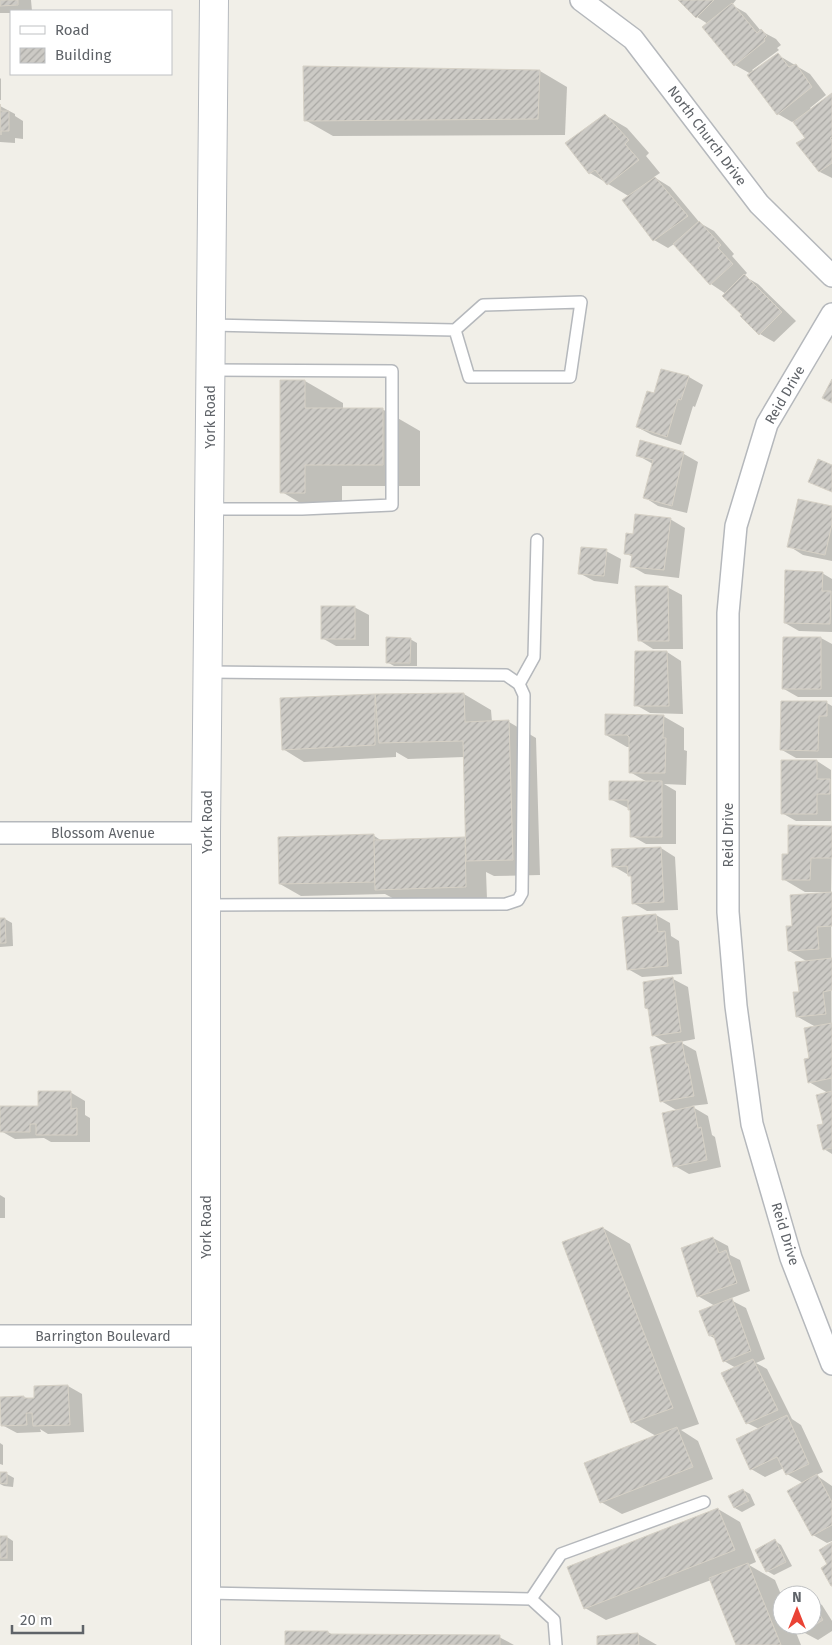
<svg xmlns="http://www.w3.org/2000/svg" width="832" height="1645" font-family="'Fira Sans',sans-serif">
<defs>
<pattern id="building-hatch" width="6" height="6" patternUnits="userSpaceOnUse" patternTransform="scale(1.25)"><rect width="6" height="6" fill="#cccac5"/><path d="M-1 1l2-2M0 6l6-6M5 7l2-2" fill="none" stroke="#a9a8a4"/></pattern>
</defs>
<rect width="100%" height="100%" fill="#f1efe8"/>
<g fill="#0003">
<polygon points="0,0 31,0 32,11 11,11 11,13 0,13"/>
<polygon points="680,0 736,0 732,5 746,13 761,31 776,39 781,45 777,48 779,50 752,70 754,72 778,55 810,74 826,95 810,108 811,110 832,94 832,178 820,172 798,144 807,139 794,121 792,122 778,114 751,74 735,65 708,24 697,17"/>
<polygon points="540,71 567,87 565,135 333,136 305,120"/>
<polygon points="0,78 1,79 1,100 0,100"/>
<polygon points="0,106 15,114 15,116 23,121 23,139 15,138 15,143 0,142"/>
<polygon points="605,115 627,128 649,153 646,156 660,173 654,177 670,187 700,223 714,231 734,254 732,256 747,273 744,276 758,284 796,321 774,342 760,334 742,316 744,315 726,294 711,284 674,244 668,248 654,240 630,197 590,173"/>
<polygon points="661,371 689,377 703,385 695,407 693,406 681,445 652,435 637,427 655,395"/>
<polygon points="305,381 343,403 343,409 382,409 420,431 420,486 342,486 342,514 319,514 282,492"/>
<polygon points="641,442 684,454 698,462 687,513 658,506 644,497 653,464 637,455"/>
<polygon points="832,507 832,561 803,555 789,546"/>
<polygon points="670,519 685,528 679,578 645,574 631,566 633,557 625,553 635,535"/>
<polygon points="606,551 621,559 618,584 594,581 579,573"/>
<polygon points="822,573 832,579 832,632 799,631 785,623"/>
<polygon points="667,587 682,595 683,649 653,649 639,640"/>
<polygon points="354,607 369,615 369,646 336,646 322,638"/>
<polygon points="821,638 832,644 832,697 798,697 784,689"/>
<polygon points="410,639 417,643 417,666 394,666 387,662"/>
<polygon points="667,652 681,661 683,714 650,713 636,705"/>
<polygon points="464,694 491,710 492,722 509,722 536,738 540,875 494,876 486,872 487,899 398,901 385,894 301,896 280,884 373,835 382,841 466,839 464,757 408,759 396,752 396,757 304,762 283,749 281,699"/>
<polygon points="827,703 832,706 832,758 796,758 782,750"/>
<polygon points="663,716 684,728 684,750 687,751 686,785 664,784 676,791 676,844 646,844 632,836 632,810 610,799 649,783 630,772 630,747 627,747 606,735"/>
<polygon points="817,761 831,770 831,821 796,821 782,813"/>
<polygon points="832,827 831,893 832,1154 824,1149 828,1093 809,1082 810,1059 816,1027 798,1017 800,993 808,962 789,951 793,927 826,894 826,892 805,892 783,879 790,856"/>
<polygon points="661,848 675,857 678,910 647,911 633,903 632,877 613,866"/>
<polygon points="656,915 670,923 671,936 679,941 682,974 642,977 628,969"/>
<polygon points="5,919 12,923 13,946 0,947 0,920"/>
<polygon points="673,979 688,987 695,1039 680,1042 696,1051 708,1104 691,1106 708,1116 712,1135 715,1137 721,1167 689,1174 675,1166 678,1111 661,1101 670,1045 653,1035"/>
<polygon points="70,1092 85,1101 85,1115 90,1118 90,1142 51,1142 44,1138 15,1139 1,1131 39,1107"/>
<polygon points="0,1195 5,1198 5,1218 0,1218"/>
<polygon points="603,1228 630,1244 699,1424 681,1430 698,1441 713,1479 622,1514 601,1502 656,1436 632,1422"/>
<polygon points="713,1238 728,1246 730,1255 740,1260 750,1291 729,1299 746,1308 765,1359 756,1363 767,1369 792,1419 801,1425 823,1472 816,1475 832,1486 832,1541 827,1543 813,1535 803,1483 787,1474 784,1468 765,1477 751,1469 759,1429 747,1423 736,1368 724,1361 716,1339 710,1336 715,1306 698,1296"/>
<polygon points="68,1386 82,1394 84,1432 48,1434 40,1429 41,1432 17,1433 2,1425 24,1397 28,1399 36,1399 35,1387"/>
<polygon points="0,1443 3,1445 3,1465 0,1464"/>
<polygon points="0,1473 7,1474 14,1478 13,1487 4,1486 0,1484"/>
<polygon points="743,1490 750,1494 755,1505 742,1512 735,1508 730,1496"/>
<polygon points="718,1509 740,1522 756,1562 749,1565 775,1580 782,1597 782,1625 793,1625 801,1645 737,1645 711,1580 606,1620 585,1608"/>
<polygon points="0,1537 7,1537 13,1541 13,1561 0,1561"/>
<polygon points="775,1541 781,1545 792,1566 774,1575 767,1571 756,1550"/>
<polygon points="812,1599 822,1605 832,1621 832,1631 818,1640 803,1632 799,1625 812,1625"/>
<polygon points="328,1632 333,1635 499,1637 514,1645 286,1645"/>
<polygon points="638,1634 657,1645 599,1645"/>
</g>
<g fill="url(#building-hatch)" stroke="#d6d1c6">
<polygon points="0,0 18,0 18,5 0,6"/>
<polygon points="678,0 714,0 696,18"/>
<polygon points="732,3 757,33 761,29 767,36 764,39 765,41 734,66 702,27"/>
<polygon points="778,53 789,67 796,64 812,87 777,115 747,75"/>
<polygon points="303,66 540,70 538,119 304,121"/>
<polygon points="832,93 832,137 830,138 832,140 832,163 819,172 796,143 805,138 793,122"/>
<polygon points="0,104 1,111 9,111 9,131 1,131 1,135"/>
<polygon points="605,114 629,140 625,144 639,160 607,185 595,170 589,174 565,143"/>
<polygon points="655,177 688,216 653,241 622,200"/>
<polygon points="699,221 721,245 718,248 733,264 710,285 673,244"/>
<polygon points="744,274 782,312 759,335 740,316 742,315 722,296"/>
<polygon points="661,369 689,376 681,400 678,399 667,437 636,427 647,391 654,393"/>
<polygon points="832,379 832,403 822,398"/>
<polygon points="280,380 305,380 305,408 383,408 383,465 305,465 305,493 280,493"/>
<polygon points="640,440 684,452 672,506 643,498 653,460 636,456"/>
<polygon points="818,459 832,465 832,492 808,482"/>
<polygon points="798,499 832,506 832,524 825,555 787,547"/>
<polygon points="635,514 671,518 664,570 630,567 632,555 624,554 626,533 633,534"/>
<polygon points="581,547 607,549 604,576 578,574"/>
<polygon points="785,570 823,572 822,591 831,591 830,624 784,623"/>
<polygon points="635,586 668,586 669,641 638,641"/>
<rect x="321" y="606" width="34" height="33"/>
<polygon points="386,637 411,638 410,663 386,663"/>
<polygon points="783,637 821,637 821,689 782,689"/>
<polygon points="635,651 667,651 669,706 634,706"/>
<polygon points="464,693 465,722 509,720 513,860 466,861 463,741 379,743 375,694"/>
<polygon points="375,694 375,745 282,750 280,698"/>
<polygon points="781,701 827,701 827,716 819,716 818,751 780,750"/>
<polygon points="605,714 664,715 663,738 666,738 665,773 629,773 629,737 627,735 605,735"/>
<polygon points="781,760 817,760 817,779 830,779 830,794 817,794 817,814 781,814"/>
<polygon points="609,781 662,781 662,837 630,837 630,810 628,810 628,800 609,800"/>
<polygon points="788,825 832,826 832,858 811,858 810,880 782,880 782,854 788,854"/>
<polygon points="374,834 375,882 279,884 278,837"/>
<polygon points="465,837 466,887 375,890 374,840"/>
<polygon points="661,847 664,902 632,904 631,876 628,876 627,866 612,867 611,849"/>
<polygon points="832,892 832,926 817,927 819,949 788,951 786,926 792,926 790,895"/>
<polygon points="656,914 658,932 665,931 668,966 627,970 622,917"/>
<polygon points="0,918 5,918 6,943 0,943"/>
<polygon points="832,958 832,990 823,992 826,1014 796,1017 793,992 799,992 795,962"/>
<polygon points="673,977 681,1032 652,1036 648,1009 645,1008 643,982"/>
<polygon points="832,1023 832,1078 808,1083 804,1059 809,1058 804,1028"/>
<polygon points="682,1041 686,1064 688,1064 694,1096 660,1102 650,1047"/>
<polygon points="38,1091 71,1091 71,1109 77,1108 77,1135 36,1135 36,1124 30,1124 30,1132 0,1132 0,1106 38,1106"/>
<polygon points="832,1091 832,1148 823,1150 817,1125 823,1124 816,1095"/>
<polygon points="694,1106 698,1128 701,1127 707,1160 673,1167 662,1113"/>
<polygon points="603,1227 673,1408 631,1423 562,1242"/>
<polygon points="713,1237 719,1253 726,1250 737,1283 697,1297 681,1248"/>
<polygon points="732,1298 751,1351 723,1362 713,1335 709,1336 699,1311"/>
<polygon points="753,1359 778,1410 746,1424 721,1373"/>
<polygon points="68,1385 70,1425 33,1426 32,1413 26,1413 27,1425 1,1426 0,1397 24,1396 24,1398 34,1398 34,1386"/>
<polygon points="787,1415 809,1464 786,1475 777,1457 750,1470 736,1439"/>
<polygon points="677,1427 693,1467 600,1503 584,1463"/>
<polygon points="0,1472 7,1472 7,1484 0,1483"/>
<polygon points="817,1474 832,1502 832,1525 812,1536 787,1491"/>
<polygon points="743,1489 749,1501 734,1508 728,1496"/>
<polygon points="718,1508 735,1550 584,1609 567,1567"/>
<rect x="0" y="1536" width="7" height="22"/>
<polygon points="775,1539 786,1562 766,1572 755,1550"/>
<polygon points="832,1542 832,1586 831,1586 821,1568 827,1564 819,1550"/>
<polygon points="748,1563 781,1645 736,1645 709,1578"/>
<polygon points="812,1602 823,1620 802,1633 798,1625 812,1625"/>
<polygon points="285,1631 328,1631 328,1634 500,1635 500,1645 285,1645"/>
<polygon points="638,1633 639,1645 597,1645 597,1636"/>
</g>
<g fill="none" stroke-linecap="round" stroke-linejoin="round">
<defs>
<g id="lane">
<polyline points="211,325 455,330 483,305 581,302 570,377 469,377 455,330"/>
<polyline points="209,509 302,509 392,505 392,371 211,370"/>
<polyline points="519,684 534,657 537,540"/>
<polyline points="206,905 506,904 518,900 522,893 524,695 519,684 506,675 208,672"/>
<polyline points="206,1593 531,1599 554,1620 556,1645"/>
<polyline points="531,1599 561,1554 704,1502"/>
</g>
<g id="street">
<polyline points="581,0 633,39 759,204 832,276"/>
<polyline points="832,314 767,424 736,526 728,613 728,912 736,1006 752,1124 791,1258 832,1364"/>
<polyline points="0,833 206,833"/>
<polyline points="0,1336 206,1336"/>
</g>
<polyline id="secondary" points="206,1645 206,833 214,0"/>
</defs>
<use href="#lane" stroke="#b5b8bc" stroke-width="14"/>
<use href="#street" stroke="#b5b8bc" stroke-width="24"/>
<use href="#secondary" stroke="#b6babf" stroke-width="30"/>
<use href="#lane" stroke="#fff" stroke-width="11"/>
<use href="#street" stroke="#fff" stroke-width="21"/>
<use href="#secondary" stroke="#fff" stroke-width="28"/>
</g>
<g text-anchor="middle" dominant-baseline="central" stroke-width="5" stroke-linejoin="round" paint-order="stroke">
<g font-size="14" fill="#5f6368" stroke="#fff">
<text transform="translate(707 136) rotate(53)">North Church Drive</text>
<text transform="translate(785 395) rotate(-60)">Reid Drive</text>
<text transform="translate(210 417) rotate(-90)">York Road</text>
<text transform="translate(207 822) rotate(-90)">York Road</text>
<text x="103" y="833">Blossom Avenue</text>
<text transform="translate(728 835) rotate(-90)">Reid Drive</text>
<text transform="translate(206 1227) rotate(-90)">York Road</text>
<text transform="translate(785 1234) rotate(73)">Reid Drive</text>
<text x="103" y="1336">Barrington Boulevard</text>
</g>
</g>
<rect x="10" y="10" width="162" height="65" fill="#ffffff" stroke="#bfc1c3"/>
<rect x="20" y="26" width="25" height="8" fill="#ffffff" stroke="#bfc1c3"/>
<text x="55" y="35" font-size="15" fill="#5f6368">Road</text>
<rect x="20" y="48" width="25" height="15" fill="url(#building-hatch)" stroke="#bfc1c3"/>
<text x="55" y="60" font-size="15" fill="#5f6368">Building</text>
<g transform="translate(797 1610)"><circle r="24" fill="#ffffff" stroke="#bfc1c3"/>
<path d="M0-4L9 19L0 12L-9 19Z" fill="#ea4335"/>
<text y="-8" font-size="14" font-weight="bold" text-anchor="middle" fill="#5f6368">N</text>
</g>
<path d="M12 1625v8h71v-8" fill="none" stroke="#5f6368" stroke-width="2.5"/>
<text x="20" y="1625" font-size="15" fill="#5f6368" stroke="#ffffff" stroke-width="4" paint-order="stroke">20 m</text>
</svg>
